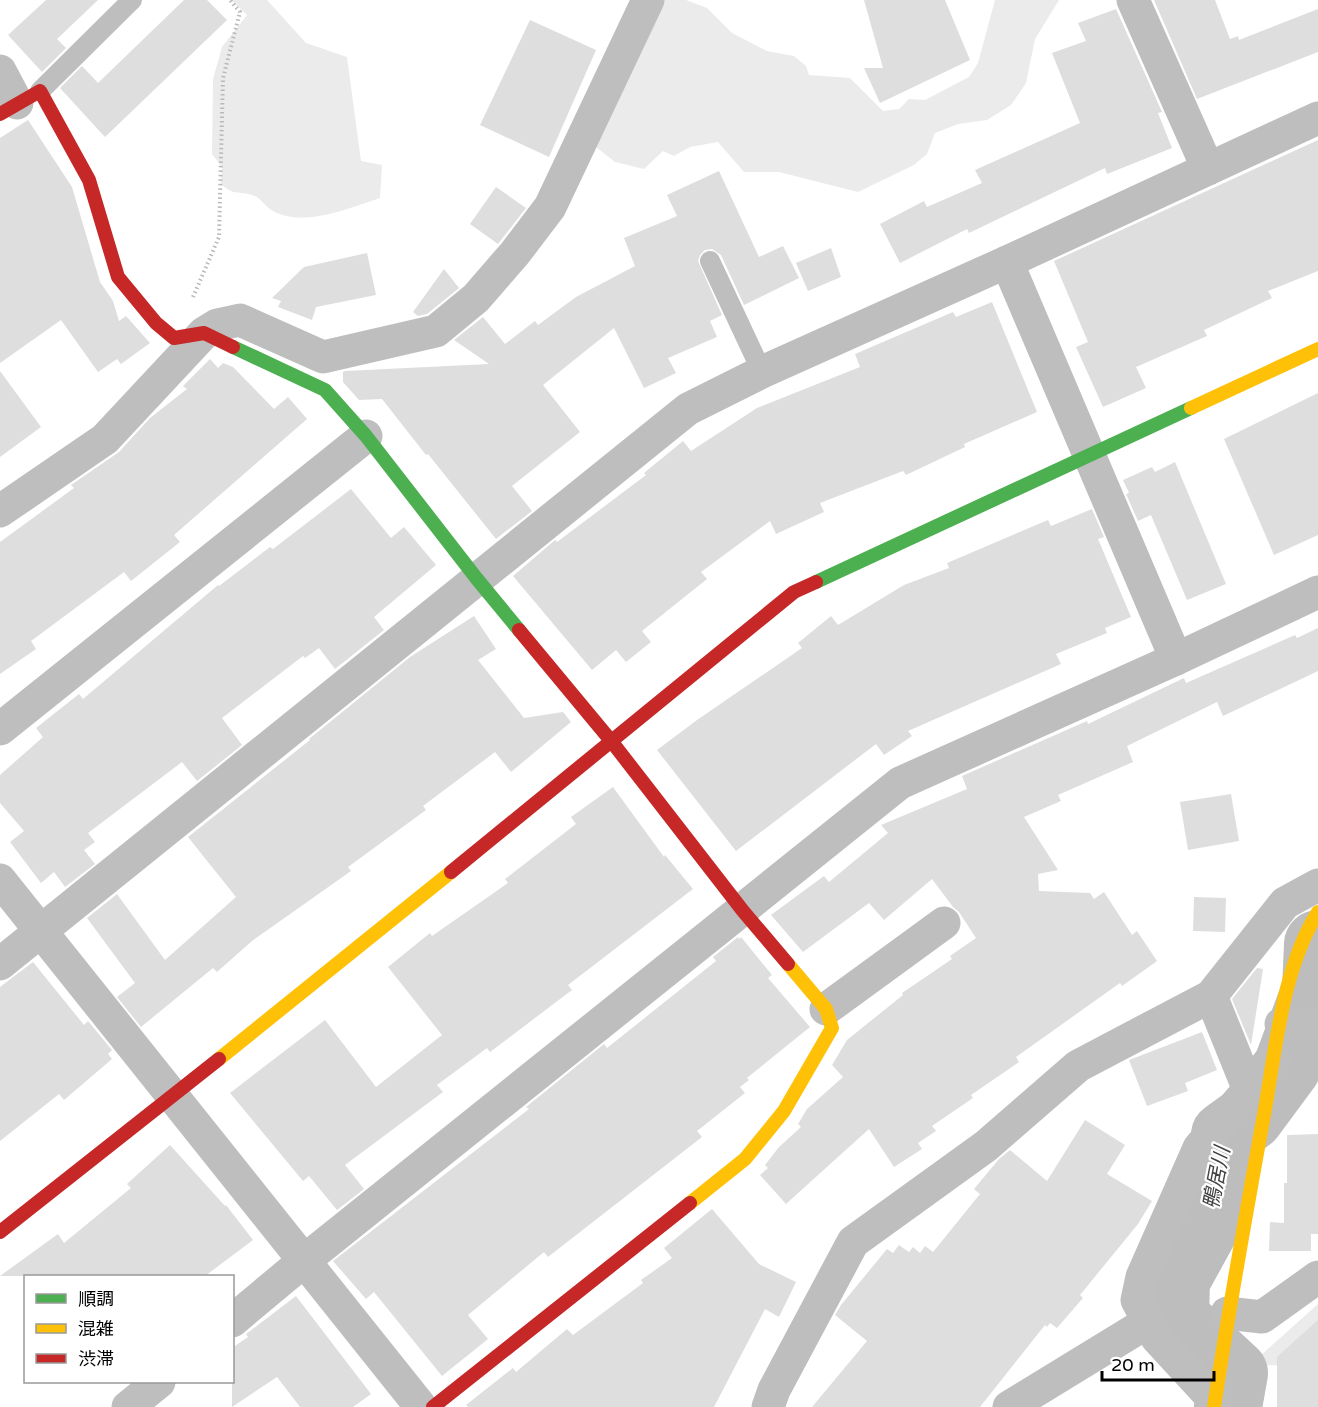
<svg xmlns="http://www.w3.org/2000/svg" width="1318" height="1407" font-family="'Varela Round','Noto Sans JP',sans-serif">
<rect width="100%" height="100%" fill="#fff"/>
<g fill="#ebebeb">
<path d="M231,0H267L306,43L347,57L361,161L382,165L380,198C349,208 304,228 273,211C266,207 261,199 255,196C239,190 235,197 221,184L222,167L212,154L213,79L222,47L247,15Z"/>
<polygon points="660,0 686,0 707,8 732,33 767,51 794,56 806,66 809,75 850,78 883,111 899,109 909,99 925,100 969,77 978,63 995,0 1059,0 1035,39 1026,83 1011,105 987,120 958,124 935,133 927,154 914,165 858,192 779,172 744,172 718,142 690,147 674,156 663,151 644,169 615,162 596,147"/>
<polygon points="1318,1304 1318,1366 1250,1365"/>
</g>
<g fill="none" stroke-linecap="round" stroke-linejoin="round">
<polyline stroke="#bdbdbd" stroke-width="68" points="1228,1407 1234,1373 1175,1318 1176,1280 1215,1209 1225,1135 1250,1117 1287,1067 1316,989 1318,944"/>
</g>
<g fill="#dedede">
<polygon points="46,0 98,0 57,39 66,48 42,72 8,35"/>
<polygon points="184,0 207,0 227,20 105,137 60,88 82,66 98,83"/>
<polygon points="864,0 945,0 970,60 880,103 864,68 883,68"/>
<polygon points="1154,0 1215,0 1230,39 1238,36 1239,40 1318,9 1318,52 1197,99"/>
<polygon points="1116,9 1162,112 1158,113 1172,148 1107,174 1105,168 969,233 967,229 900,263 880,224 924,201 927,207 982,183 975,170 1080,123 1052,53 1086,41 1078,23"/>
<polygon points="530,20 596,50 549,157 480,125"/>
<polygon points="28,120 72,187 100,282 113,301 119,321 126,316 150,343 121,364 117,359 98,372 61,320 0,363 0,138"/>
<polygon points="1318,140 1318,271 1268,291 1272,298 1204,330 1207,336 1136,367 1146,388 1103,407 1076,347 1088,342 1054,261"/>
<polygon points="719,171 759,257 783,246 799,278 744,305 721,255 712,249 705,250 700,255 698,261 722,315 710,321 717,337 668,358 676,373 644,388 614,328 543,385 580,432 512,486 532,511 496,539 428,454 426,455 382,399 359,400 343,382 343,372 345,371 489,364 454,340 483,317 505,344 535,321 538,325 576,297 635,266 624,238 677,216 667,195"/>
<polygon points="496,187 526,208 498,244 470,224"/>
<polygon points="831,248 841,277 808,291 796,263"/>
<polygon points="367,253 376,295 316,307 312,320 278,307 281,301 272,298 304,267"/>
<polygon points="444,269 459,288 427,314 418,316 413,312"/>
<polygon points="992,302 1037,412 964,444 965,447 906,475 903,471 820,503 824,512 776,534 770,521 701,572 707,579 642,631 651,642 626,662 616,650 592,670 513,576 555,540 557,542 646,475 644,473 683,441 691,451 757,408 860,367 855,354 953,312 956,317"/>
<polygon points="210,359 218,368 223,363 233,367 274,409 288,397 307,419 174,535 180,542 131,581 124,572 31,641 36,649 0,674 0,542 74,488 71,485 119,452 150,418 187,389 183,386"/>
<polygon points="0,371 41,427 0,457"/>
<polygon points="1318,393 1318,535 1274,555 1224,439"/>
<polygon points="1175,462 1226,584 1187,600 1151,515 1138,521 1126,494 1129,493 1123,480 1152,467 1155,472"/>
<polygon points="351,489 391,538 404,527 436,565 374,617 384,630 335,669 319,648 305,658 303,656 222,718 242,745 197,781 182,762 88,833 95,842 84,850 95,864 65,887 54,872 41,883 10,842 24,831 0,803 0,775 43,737 36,728 79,694 83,699 218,585 219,586 270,547 273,549"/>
<polygon points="1092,509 1104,537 1098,539 1131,617 1105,628 1107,633 1056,654 1061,664 908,731 912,736 884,755 876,744 736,851 657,750 697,720 802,648 798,643 831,616 838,625 904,585 949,568 947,563 1048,520 1051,526"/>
<polygon points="474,616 496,649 478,660 524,718 563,712 571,722 511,772 495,752 423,806 426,810 348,867 351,871 252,941 217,972 213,968 141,1027 117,997 135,983 87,918 117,894 165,960 236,897 188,837 310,740 309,739 410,657"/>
<polygon points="1318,628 1318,671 1223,716 1217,702 1127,746 1133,762 1058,795 1061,801 1024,817 1058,870 1038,874 1039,891 1090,893 1094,899 1104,892 1132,935 1137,931 1157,961 1122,986 1120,983 1016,1057 1019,1062 971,1095 973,1098 932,1126 936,1131 918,1143 922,1149 894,1167 869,1129 786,1204 760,1175 768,1168 765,1165 779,1147 801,1127 798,1124 807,1109 843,1077 832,1065 847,1040 903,995 902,993 952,959 950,956 976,938 959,912 953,907 932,879 884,920 869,903 803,952 771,915 824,876 829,882 888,833 881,825 967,789 962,776 1087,721 1088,724 1184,678 1186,683 1295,635 1297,638"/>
<polygon points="613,787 664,857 665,855 693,889 568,985 572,990 490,1052 487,1048 437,1085 443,1092 345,1165 364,1189 337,1210 309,1176 303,1181 230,1093 325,1020 376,1087 442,1035 388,967 430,933 432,936 508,883 505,879 576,824 571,817"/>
<polygon points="1231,794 1239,841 1188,850 1180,802"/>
<polygon points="1194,897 1226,898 1225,932 1193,931"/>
<polygon points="738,937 739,939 741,937 772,975 768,978 810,1027 747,1078 749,1080 740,1087 745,1093 697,1131 702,1137 548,1257 544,1252 468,1315 488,1339 442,1376 374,1292 366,1299 333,1261 529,1109 526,1107 604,1044 607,1048 716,961 713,957"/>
<polygon points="33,962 84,1025 88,1021 112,1050 108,1054 112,1059 64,1100 59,1094 0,1141 0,987"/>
<polygon points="1257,968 1263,969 1251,1045 1232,999"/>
<polygon points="1202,1032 1217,1070 1185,1083 1188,1091 1147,1106 1129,1060"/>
<polygon points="1085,1120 1125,1145 1107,1174 1152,1201 1138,1224 1080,1295 1083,1298 1057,1328 1050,1323 1047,1327 1045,1325 980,1407 812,1407 867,1341 835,1315 841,1305 887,1249 893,1253 899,1245 909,1252 913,1247 920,1253 925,1246 933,1252 980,1194 974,1189 999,1159 1010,1150 1047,1181"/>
<polygon points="1318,1134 1318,1234 1311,1234 1311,1251 1269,1251 1270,1222 1284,1223 1284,1183 1287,1183 1287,1135"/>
<polygon points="170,1145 225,1206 226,1205 253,1240 205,1276 0,1276 58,1234 64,1243 131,1188 127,1184"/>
<polygon points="712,1209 759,1264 796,1282 779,1317 765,1309 714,1407 468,1407 466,1405 513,1368 516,1372 567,1329 573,1335 643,1283 641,1280 672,1258 664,1248"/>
<polygon points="296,1296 371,1394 353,1407 300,1407 277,1377 232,1407 232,1348 248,1337 246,1334"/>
<polygon points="1318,1320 1318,1407 1277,1407 1277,1357"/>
</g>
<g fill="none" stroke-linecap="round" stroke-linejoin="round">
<polyline stroke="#b9b9b9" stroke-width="4" stroke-dasharray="1.5 3" stroke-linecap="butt" points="193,297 219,237 223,78 240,12 230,0"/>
<g stroke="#bebebe" stroke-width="20">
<polyline points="40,91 132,0"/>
<polyline points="710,261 762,372"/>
</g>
<g stroke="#bebebe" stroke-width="33">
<polyline points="1133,0 1208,169"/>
<polyline points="0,71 17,103"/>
<polyline points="1007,262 1176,659"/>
<polyline points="0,511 105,439 204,333 217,325 240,320 323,357 436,331 476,298 515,253 550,207 648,0"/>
<polyline points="0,729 366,436"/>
<polyline points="0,880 421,1407"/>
<polyline points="0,964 688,409 762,372 1007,262 1318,118"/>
<polyline points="1211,996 1249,1090"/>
<polyline points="826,1009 944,923"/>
<polyline points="1281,1024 1318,1024"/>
<polyline points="1227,1313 1262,1317 1318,1277"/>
<polyline points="232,1321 305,1260 900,783 1176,659 1318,592"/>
<polyline points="1215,1401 1157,1338 1137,1300 1142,1277 1199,1148 1274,1060"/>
<polyline points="128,1407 159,1382"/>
<polyline points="768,1407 774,1390 853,1242 986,1146 1078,1066 1211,996 1285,903 1318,885"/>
<polyline points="1009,1407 1148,1322"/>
</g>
<g stroke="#4caf50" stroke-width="14">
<polyline points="233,347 325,390 366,436 477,579 519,630"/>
<polyline points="816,582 1191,408"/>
</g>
<g stroke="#ffc107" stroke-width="14">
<polyline points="1191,408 1318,349"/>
<polyline points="219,1059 451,872"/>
<polyline points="690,1203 745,1159 784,1111 832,1028 826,1009 788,964"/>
<path d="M1214,1407C1229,1307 1247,1208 1265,1109C1276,1046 1283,967 1318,912"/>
</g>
<g stroke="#c62828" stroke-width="14">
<polyline points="0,114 40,91 89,180 118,277 156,323 174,338 204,333 233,347"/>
<polyline points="519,630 612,742 743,911 788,964"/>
<polyline points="451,872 794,592 816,582"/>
<polyline points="0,1232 219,1059"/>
<polyline points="433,1407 690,1203"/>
</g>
</g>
<g text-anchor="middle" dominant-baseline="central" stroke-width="4.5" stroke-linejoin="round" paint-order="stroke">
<g font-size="21" font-style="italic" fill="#424242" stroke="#fff">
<text transform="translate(1217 1178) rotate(-79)">鴨居川</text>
</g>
</g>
<rect x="24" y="1275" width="210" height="108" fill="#ffffff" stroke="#999999" stroke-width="1.5"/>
<rect x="36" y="1294" width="30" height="9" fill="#4caf50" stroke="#999999" stroke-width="1.5"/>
<text x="78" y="1305" font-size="18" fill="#000000">順調</text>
<rect x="36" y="1324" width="30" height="9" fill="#ffc107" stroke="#999999" stroke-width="1.5"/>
<text x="78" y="1335" font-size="18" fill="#000000">混雑</text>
<rect x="36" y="1354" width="30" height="9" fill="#c62828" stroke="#999999" stroke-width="1.5"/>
<text x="78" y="1365" font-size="18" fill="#000000">渋滞</text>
<path d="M1102 1371v9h112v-9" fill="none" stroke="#000000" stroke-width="3"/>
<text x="1111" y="1371" font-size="18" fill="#000000" stroke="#ffffff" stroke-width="4.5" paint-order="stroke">20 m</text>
</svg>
